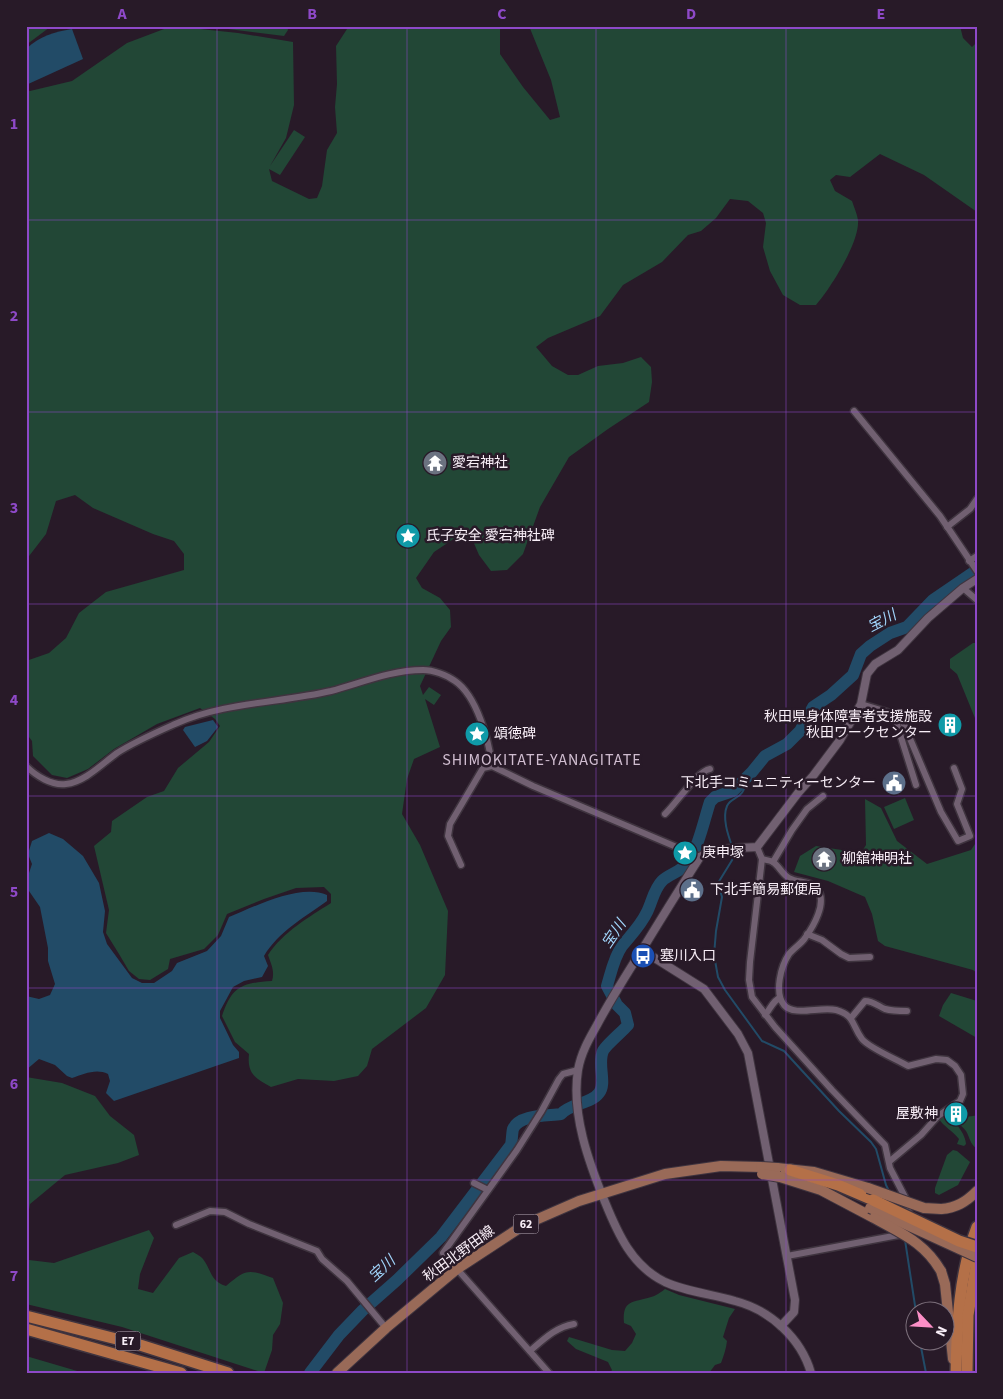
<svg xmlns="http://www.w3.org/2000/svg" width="1003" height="1399" font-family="'Source Sans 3','Noto Sans JP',sans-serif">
<rect width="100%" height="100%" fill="#281a28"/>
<g fill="#224736">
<polygon points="26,26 64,26 50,27 26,45"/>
<path d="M172,26L238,33L293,42L294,105L286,138L270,166L294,130L305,137L280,175L269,169L272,181L309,199L317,198L322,186L327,150L337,133L335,107L337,84L336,46L349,26H500V54L523,87L550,120L560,117L551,80L529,26H960L963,38L972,47L977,42V212L924,175L880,154L850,177L836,175L830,180L835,191L852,201C854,207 857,214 858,220C860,242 830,289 816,305H800L783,295L770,271L763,247L766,223L763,213L748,201L730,199L716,218L701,231L688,235L662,262L623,285L600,316L548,338L536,347L552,366L568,375H578L598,366L623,363L641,357L651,367L652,382L649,402L608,429L569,457L540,507L523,554L507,570L491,571L479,555L473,541L455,538L434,552L416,578L422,588L440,598L450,610L451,627L441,641L420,686L423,695L429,687L441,695L434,705L425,699L440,747L414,759L407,779L402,814L420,845L448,911L445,975L426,1008L372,1049L367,1066L358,1076L334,1081L298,1079L271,1087C255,1078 247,1074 249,1054L235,1042L222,1016C232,986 242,983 272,981C275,971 271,964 268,955C283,932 309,917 331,903V894L324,887L296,888L264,899L227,914L218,935L204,949L170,959L168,969L150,980L139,979L129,971L119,954L106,933L109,910L94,846L111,832L112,821L147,797L164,791L178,768L209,742L220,726L215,719L200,708L157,724L114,749L88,769L67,778L52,775L33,756L32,741L26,733V661L49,653L66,638L79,613L106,592L184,570V554L174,541L153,534L93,508L75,495L56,501L46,534L26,560V90L30,91L72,81L127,43Z"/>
<polygon points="204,26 287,26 288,30 284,36"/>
<polygon points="973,643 977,643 977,723 957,674 950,668 950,659"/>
<polygon points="905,798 914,820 894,829 884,807"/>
<polygon points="865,799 881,808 897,841 927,864 971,850 977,841 977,973 973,970 885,946 878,941 872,914 865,897 828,881 794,872 800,856 816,846 861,853 866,845"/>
<polygon points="951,993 977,1001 977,1038 939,1016 943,1005"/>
<polygon points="26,1077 62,1083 95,1096 110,1116 134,1135 139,1155 118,1163 65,1175 30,1204 26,1226"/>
<path d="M954,1114C960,1118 970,1117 977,1115V1149C970,1144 970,1138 966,1131C961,1124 955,1123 952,1115Z"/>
<path d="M947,1116C955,1120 966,1135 966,1144L964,1146L957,1144L959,1139C953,1131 943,1126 939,1119L941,1117Z"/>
<polygon points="953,1150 957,1151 970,1162 958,1185 939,1195 935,1193 935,1188 947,1155"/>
<path d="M26,1229L29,1260L54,1263L149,1230L154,1238L140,1274L138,1289L153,1293L179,1258L193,1252C196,1254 201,1256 203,1259C212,1271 210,1281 226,1286C246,1269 248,1269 273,1278L283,1303L280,1324L273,1335L272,1350L264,1373L122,1327L26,1304Z"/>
<path d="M665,1289L679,1295L735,1309L729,1318L723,1337L727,1341C726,1349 724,1355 721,1363L715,1365L709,1373H610L612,1370L608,1362L576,1349L567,1341L569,1337L612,1350L625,1351L632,1343L636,1334L631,1326L624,1323C622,1299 633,1303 651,1297C656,1296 661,1292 665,1289Z"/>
<polygon points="26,1356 84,1373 26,1373"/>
</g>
<g fill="#224b67">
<path d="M72,29L83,59L26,85V49C40,36 54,32 72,29Z"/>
<polygon points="213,720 218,727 207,741 195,747 183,730 185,727"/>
<path d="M49,833L63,839L83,856L99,883L105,911L103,932L107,944L132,978L142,983H154L172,971L177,963L207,951L221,936L229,917C254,907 300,883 327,895V901C305,917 278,932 264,956L268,966L262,977L244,981L233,987L220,1011V1018L233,1045L239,1052V1058L114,1101L106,1093L110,1081L108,1074C96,1068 84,1074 72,1078L67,1076L55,1065L39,1059L26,1070V996L39,999L50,995L55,984L48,961V948L40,907L29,891L26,882L32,864L28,854L32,841Z"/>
</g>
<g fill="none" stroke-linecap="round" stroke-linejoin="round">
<g stroke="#224b67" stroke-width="2">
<path d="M732,846C728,835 722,818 727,806C732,795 745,801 746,778"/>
<polyline points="733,851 734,857 718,883 722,897 716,931 714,955 718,977 725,990 762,1041 784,1051 839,1111 871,1142 876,1149 886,1185 890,1193"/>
<polyline points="905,1240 916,1312"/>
<polyline points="920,1342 926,1373"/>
</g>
<path stroke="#224b67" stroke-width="12" d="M310,1373L339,1335L363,1310L397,1280L441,1237L511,1145C512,1140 512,1133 513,1129C519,1114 548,1116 561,1114C571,1103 591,1104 599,1093C607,1083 597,1064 603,1051C606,1045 623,1031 628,1025L625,1013L617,1005L607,986C611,973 614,957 622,946C631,935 641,925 647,912C652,902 654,889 662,881C669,874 681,872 687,863C699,847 704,820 710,802L715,797L733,791L752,772L765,756L787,744L800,731L813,707L831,695L853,675L861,654L870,646L890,633L907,627L933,600L977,570"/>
<defs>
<g id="minor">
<polyline points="854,411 940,516 977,571"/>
<polyline points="947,527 970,509 977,499"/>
<polyline points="969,561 977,556"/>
<polyline points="963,588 977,600"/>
<polyline points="861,704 894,714 903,722 941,812 958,841 970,836 957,804 962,789 954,768"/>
<polyline points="894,715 916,785"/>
<path d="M26,766C36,776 52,786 66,784C85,782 103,763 117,753C134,742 157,732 175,724C223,702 280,703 331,691C361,683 391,670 423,670C433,670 447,675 455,681C477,696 489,741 492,766"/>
<path d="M665,814C676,804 697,771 710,769"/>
<path d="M757,847L762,859C765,860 770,860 773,862C779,866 782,874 789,878C798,883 810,880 817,889C828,902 813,927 805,938C801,944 794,948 789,954C781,966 774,992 784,1005C794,1017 821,1006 836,1010C855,1015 852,1026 862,1039C869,1048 898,1060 908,1066L936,1059L947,1060L955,1066L961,1075L963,1094L960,1101L938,1116L921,1135L890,1161"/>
<polyline points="762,859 750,962 749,980 752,997 775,1027 832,1090 885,1145 890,1168 905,1197 910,1217"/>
<polyline points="773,862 792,830 807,809 823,796"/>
<polyline points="461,865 448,836 450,824 483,768 492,766 533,786 700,857"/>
<polyline points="807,934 822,940 841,954 849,958 870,957"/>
<path d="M765,1015C770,1010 773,1000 780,998"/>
<path d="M851,1018L865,1001C873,1001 878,1006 885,1009C892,1011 900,1011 907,1011"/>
<polyline points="474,1183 488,1190"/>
<polyline points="176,1225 210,1211 225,1212 249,1224 317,1251 322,1259 347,1281 386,1328"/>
<polyline points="787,1256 904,1234"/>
<path d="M530,1351C544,1339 556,1327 574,1324"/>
<polyline points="549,1373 443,1253 517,1150 541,1112 559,1079 563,1074 578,1070"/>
</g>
<g id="tertiary">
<polyline points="642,950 704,989 738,1034 748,1053 795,1300 794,1312 781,1326"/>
<path d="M811,1373C801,1338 770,1310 735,1301C712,1294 687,1292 665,1282C632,1266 618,1234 605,1202C589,1163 571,1114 578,1070C581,1053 589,1039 597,1025C611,999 626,975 642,950C661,919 680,888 700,857C716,847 739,848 757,847L798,793L813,776L840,740L861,704L867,674L875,664L898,650L928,618L963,588L977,579"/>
</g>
<g id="primary">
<polyline points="777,1168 814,1172 868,1188"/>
<polyline points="780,1177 821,1190 874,1218"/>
<path d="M941,1209C956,1208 966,1202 977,1191"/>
<polyline points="941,1271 945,1284 953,1359"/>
<polyline points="337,1373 386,1328 457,1269 524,1225 579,1201 665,1174 721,1166 761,1167"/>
</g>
<g id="motorway">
<polyline points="790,1170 838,1185 873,1200"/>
<polyline points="26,1316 140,1345 228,1373"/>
<polyline points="26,1329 181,1373"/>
<path d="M956,1373C957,1323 959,1274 977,1227"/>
<polyline points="967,1373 968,1315 977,1261"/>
</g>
</defs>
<use href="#minor" stroke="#3f343f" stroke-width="9"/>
<use href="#tertiary" stroke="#3f343f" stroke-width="10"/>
<use href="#primary" stroke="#3f343f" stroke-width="12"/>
<use href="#motorway" stroke="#3f343f" stroke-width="14"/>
<use href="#minor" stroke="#716071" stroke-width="6"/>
<use href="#tertiary" stroke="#716071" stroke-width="8"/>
<use href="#primary" stroke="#996a58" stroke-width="10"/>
<use href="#motorway" stroke="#b47048" stroke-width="11"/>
<defs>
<g id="primary-bridge">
<polyline points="761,1167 777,1168"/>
<polyline points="762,1174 780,1177"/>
<polyline points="868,1188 924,1208 941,1209"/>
<polyline points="870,1208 977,1257"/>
<path d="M874,1218C902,1234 924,1242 941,1271"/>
</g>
<polyline id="motorway-bridge" points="873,1200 959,1241 977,1247"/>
</defs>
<use href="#primary-bridge" stroke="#3f343f" stroke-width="12" stroke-linecap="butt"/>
<use href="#motorway-bridge" stroke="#3f343f" stroke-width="14" stroke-linecap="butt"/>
<use href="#primary-bridge" stroke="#996a58" stroke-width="10"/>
<use href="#motorway-bridge" stroke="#b47048" stroke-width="11"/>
</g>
<path fill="none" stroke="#8e49c8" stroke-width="1" stroke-opacity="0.55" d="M217,26V1373M407,26V1373M596,26V1373M786,26V1373M26,220H977M26,412H977M26,604H977M26,796H977M26,988H977M26,1180H977"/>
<defs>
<symbol id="temple-disc" viewBox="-11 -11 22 22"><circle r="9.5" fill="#6b7280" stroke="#281a28"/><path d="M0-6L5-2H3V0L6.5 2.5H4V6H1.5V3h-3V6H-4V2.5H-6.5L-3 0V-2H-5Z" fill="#fff"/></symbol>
<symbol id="sight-disc" viewBox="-11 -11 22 22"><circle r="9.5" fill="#0f9aa8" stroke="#281a28"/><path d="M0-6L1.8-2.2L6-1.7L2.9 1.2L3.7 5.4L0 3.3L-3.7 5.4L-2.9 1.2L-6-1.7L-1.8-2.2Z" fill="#fff"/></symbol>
<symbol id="building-disc" viewBox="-11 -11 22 22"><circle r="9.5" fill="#0f9aa8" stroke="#281a28"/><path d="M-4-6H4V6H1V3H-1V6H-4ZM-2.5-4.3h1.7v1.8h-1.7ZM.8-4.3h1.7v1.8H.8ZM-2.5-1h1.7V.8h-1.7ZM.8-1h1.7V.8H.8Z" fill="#fff"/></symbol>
<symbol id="civic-disc" viewBox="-11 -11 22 22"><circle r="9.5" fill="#5c6f8a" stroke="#281a28"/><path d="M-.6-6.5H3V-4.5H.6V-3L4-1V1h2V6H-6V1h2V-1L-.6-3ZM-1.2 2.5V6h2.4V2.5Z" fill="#fff"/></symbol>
<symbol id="bus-disc" viewBox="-11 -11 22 22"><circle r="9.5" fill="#1a4fb4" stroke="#281a28"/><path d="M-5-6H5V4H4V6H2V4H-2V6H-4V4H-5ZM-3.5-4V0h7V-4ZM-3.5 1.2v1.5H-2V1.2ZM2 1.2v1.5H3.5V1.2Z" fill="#fff"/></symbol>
</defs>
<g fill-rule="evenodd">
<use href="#temple-disc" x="421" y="449" width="28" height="28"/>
<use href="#sight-disc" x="394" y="522" width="28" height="28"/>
<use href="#building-disc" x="936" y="711" width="28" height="28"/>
<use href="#sight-disc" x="463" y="720" width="28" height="28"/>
<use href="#civic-disc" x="880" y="769" width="28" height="28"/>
<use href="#sight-disc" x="671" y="839" width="28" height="28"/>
<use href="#temple-disc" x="810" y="845" width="28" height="28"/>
<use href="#civic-disc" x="678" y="876" width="28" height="28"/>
<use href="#bus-disc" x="629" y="942" width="28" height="28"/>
<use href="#building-disc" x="942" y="1100" width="28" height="28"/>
</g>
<g text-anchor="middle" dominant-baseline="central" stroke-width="5" stroke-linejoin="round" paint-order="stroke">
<g fill="#281a28" stroke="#baafba" stroke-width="1">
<rect x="513.5" y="1214.5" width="25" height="19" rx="4"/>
<rect x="115.5" y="1331.5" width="25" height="19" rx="4"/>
</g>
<g font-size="12" font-weight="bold" fill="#f9eff8">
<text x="526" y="1224">62</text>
<text x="128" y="1341">E7</text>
</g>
<g font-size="14" fill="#f9eff8" stroke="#281a28" text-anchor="start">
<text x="452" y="463">愛宕神社</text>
<text x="426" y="536">氏子安全 愛宕神社碑</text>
<text x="932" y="717" text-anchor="end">秋田県身体障害者支援施設<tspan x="932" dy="16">秋田ワークセンター</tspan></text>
<text x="494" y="734">頌徳碑</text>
<text x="876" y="783" text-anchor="end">下北手コミュニティーセンター</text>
<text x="702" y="853">庚申塚</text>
<text x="842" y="859">柳舘神明社</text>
<text x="710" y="890">下北手簡易郵便局</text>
<text x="660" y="956">塞川入口</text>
<text x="938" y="1114" text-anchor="end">屋敷神</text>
</g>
<g font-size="14" fill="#f9eff8" stroke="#281a28">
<text transform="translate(459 1254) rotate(-36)">秋田北野田線</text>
</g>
<g font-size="15" font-style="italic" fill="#a0d4fa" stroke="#281a28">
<text transform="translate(882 621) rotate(-28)">宝川</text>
<text transform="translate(614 934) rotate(-56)">宝川</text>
<text transform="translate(382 1269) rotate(-43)">宝川</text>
</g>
<g font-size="16" letter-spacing="1" fill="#d0bdd0" stroke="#281a28">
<text x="542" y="760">SHIMOKITATE-YANAGITATE</text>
</g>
</g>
<rect width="1003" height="1399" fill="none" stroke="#281a28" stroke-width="55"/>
<g transform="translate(930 1326) rotate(115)"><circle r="24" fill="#281a28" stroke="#7c6f7b"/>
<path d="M0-4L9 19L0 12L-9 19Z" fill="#fb8fc6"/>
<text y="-8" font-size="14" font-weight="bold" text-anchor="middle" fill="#f9eff8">N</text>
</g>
<rect x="28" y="28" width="948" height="1344" fill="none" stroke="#8e49c8" stroke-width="2"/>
<g font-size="16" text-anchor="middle" font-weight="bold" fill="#8e49c8">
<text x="122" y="19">A</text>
<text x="312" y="19">B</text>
<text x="502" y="19">C</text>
<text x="691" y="19">D</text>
<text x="881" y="19">E</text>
<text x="14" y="129">1</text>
<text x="14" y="321">2</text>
<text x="14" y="513">3</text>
<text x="14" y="705">4</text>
<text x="14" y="897">5</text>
<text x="14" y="1089">6</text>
<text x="14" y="1281">7</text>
</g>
</svg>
